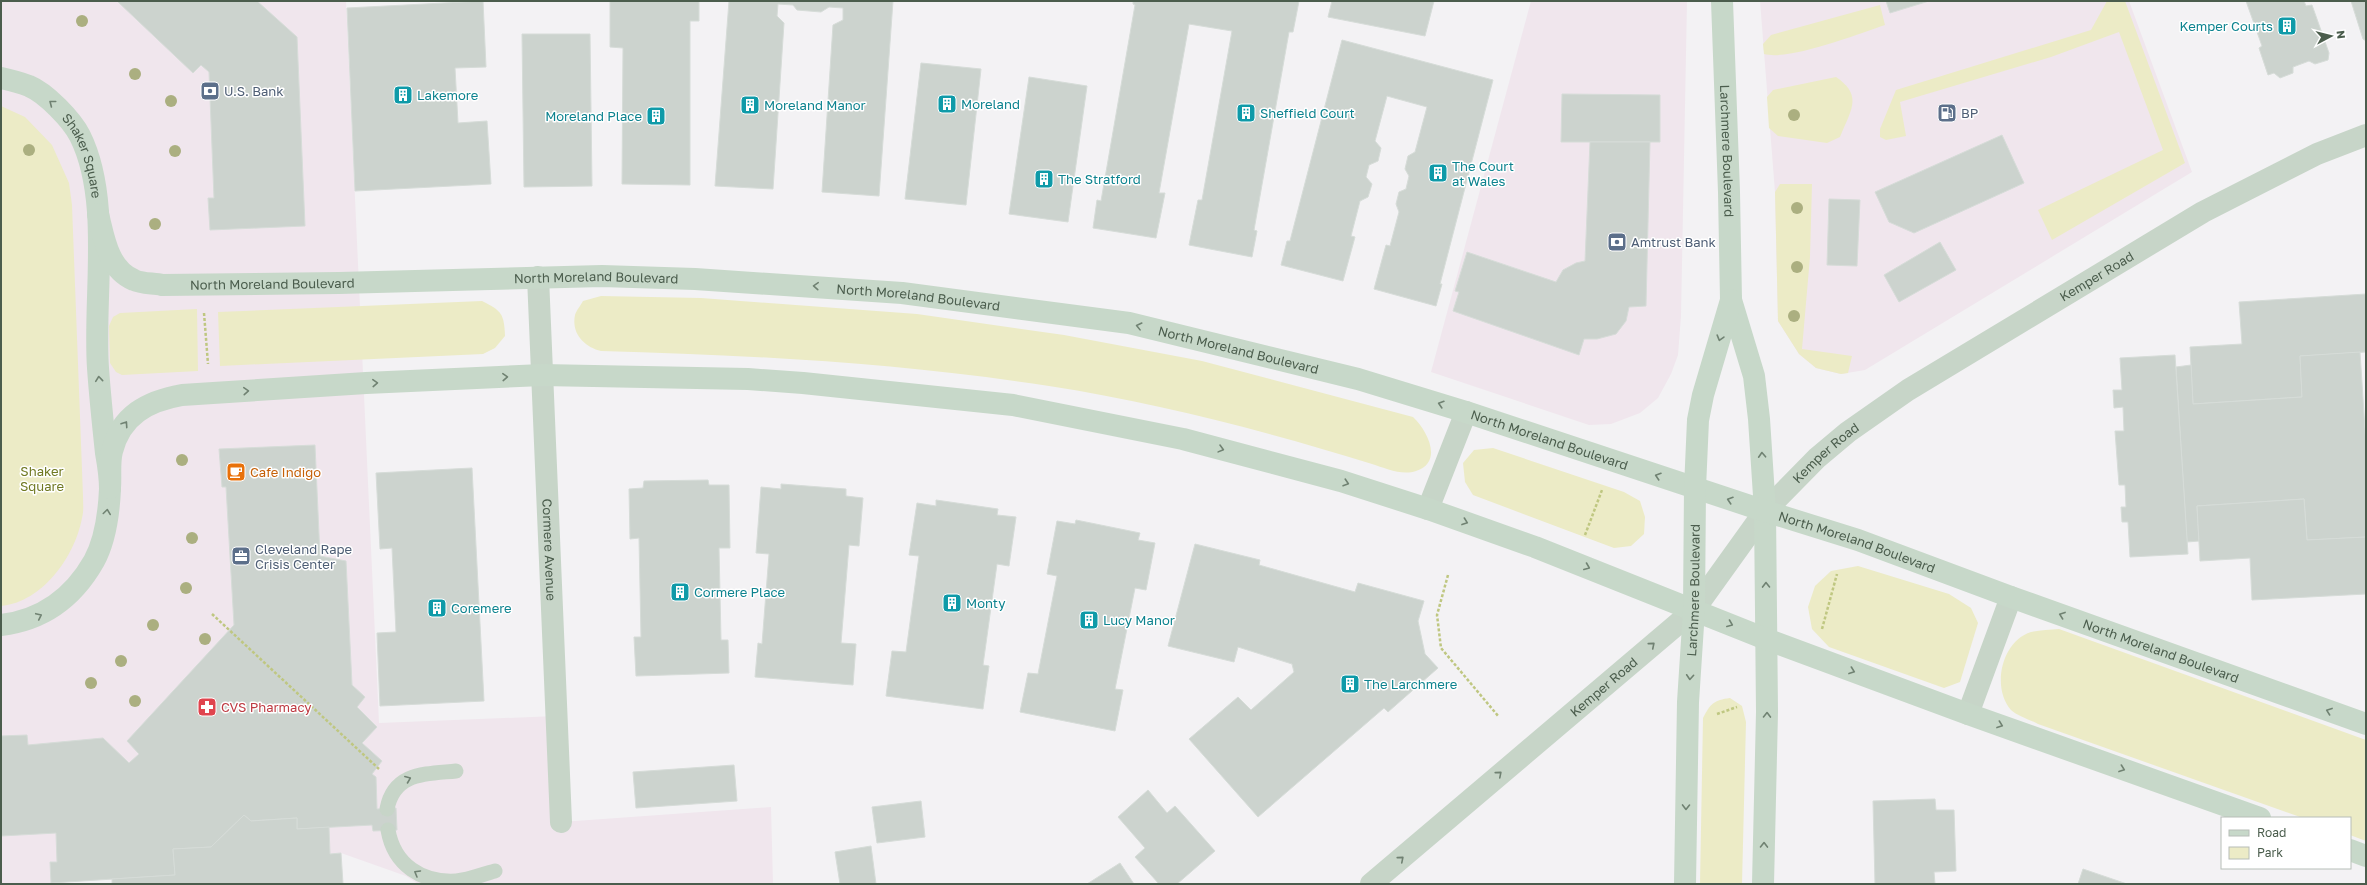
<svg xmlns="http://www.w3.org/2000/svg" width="2367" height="885" font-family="'Golos Text',sans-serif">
<rect width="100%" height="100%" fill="#f3f2f4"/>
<g fill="#f0e6ed">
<polygon points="1,1 346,1 379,723 556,716 561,822 771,807 773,884 418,884 406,876 341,853 330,854 329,827 175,875 39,884 1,884"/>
<polygon points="1531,1 1687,1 1681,316 1678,355 1671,374 1658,398 1640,413 1611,424 1589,425 1431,372"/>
<polygon points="1760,1 2129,1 2192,172 1865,370 1841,374 1816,368 1799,354 1778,321 1775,192"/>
</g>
<g fill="#ecebc6">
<polygon points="2107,1 2125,1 2185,163 2052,240 2038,210 2163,150 2119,32 2051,57 1900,102 1906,136 1886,140 1880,137 1880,129 1896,90 2091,30"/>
<path d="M1880,5L1885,25C1858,34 1789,61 1764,54L1763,44L1771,35Z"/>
<path d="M1836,77C1864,96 1850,111 1840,137L1827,143L1778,136L1769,128L1767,97L1773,90Z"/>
<path d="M1,106L25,117L52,145L69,183L72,205L83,496C83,503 84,511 82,518C75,556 43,602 1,606Z"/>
<polygon points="1780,184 1812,184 1810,257 1802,349 1852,356 1848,373 1841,374 1816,368 1799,354 1778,321 1775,192"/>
<path d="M601,296L701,298L917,314L1064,335L1202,361L1413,417C1427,430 1444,462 1416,471C1402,476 1385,468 1372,464C1266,431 1158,403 1049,386C900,363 751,355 601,351C585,347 571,334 575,315C576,311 581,305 583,301Z"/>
<path d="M482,301C502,311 504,314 505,336L495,348L483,354L220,366L218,312Z"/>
<polygon points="197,309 198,371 122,375 116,372 110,363 109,326 113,317 120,313"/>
<polygon points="1493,448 1624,492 1640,501 1645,517 1644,534 1631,546 1614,548 1473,495 1465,482 1463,463 1474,450"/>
<polygon points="1858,566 1949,594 1971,608 1978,623 1960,682 1944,688 1829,647 1812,629 1808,607 1815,586 1831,571"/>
<path d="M2059,629L2366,740V841L2350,835V818H2303L2038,724C2031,720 2017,716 2011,710C1991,687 2002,641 2031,632C2040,630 2050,630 2059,629Z"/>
<path d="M1730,698L1742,706L1746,722L1742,884H1700L1703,718C1710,704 1714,700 1730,698Z"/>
</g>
<g fill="#ccd3ce" stroke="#d6dcd8">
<polygon points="117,1 257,1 297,37 305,226 210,230 208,198 214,198 209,72 201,65 193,73"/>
<polygon points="483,1 486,67 455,68 458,123 487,121 491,184 355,191 347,8"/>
<polygon points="610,1 699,1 699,21 690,21 690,185 622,184 623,48 610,47"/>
<polygon points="729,1 893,1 879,196 822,192 833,25 843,20 843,8 829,7 821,12 797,10 793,5 778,4 777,16 784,23 773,189 715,186"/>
<polygon points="1133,1 1299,1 1293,32 1289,32 1254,230 1257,231 1252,257 1189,245 1198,200 1202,200 1232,31 1189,24 1159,193 1165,193 1156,238 1093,228 1097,200 1101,201 1135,5 1133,4"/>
<polygon points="1332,1 1434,1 1425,36 1328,17"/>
<polygon points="1886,1 1929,1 1890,13"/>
<polygon points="2246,1 2304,1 2306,6 2312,5 2329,53 2328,60 2315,64 2309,61 2293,67 2293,73 2280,78 2274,73 2268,75 2259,48 2262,46"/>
<polygon points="2351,1 2366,1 2366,41 2363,39"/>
<polygon points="522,34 590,34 592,186 524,187"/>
<polygon points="1342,40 1493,80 1440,284 1442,284 1436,306 1374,289 1386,245 1390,246 1399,212 1396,204 1399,192 1406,189 1409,176 1405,169 1408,156 1415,152 1427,107 1387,96 1375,141 1381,148 1378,161 1369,165 1366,177 1372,184 1368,197 1360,201 1351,236 1355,237 1343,281 1281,265 1287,241 1290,241"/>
<polygon points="921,63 981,69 966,205 905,199"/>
<polygon points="1029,77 1087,86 1068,222 1009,214"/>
<polygon points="1562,94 1660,95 1660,142 1561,142"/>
<polygon points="2002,135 2024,183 1914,233 1889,222 1875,192"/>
<polygon points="1590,142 1650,142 1646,306 1629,307 1626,321 1616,334 1597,339 1584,339 1579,355 1453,311 1459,292 1455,291 1467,252 1556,282 1563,270 1576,263 1585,261"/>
<polygon points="1829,199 1860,200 1857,266 1827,265"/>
<polygon points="1940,242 1956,270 1899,302 1884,275"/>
<polygon points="2366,294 2366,352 2300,356 2302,397 2193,404 2190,347 2242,344 2239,302"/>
<polygon points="2360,352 2366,445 2366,537 2307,540 2304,499 2197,506 2199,541 2187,542 2176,367 2191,365 2193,404 2302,397 2300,356"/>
<polygon points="2175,355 2188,554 2130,557 2128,522 2122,522 2121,507 2126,507 2125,485 2119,485 2115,431 2124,431 2123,407 2114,408 2113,390 2122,390 2120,358"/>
<polygon points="315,445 320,556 346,561 352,685 365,697 357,707 377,727 362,743 382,761 372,774 376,777 377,809 396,808 397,830 373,831 372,825 297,829 297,818 251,821 244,815 211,847 173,849 175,875 51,883 50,862 57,862 56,833 1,836 1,736 27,735 28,745 103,738 129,763 139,754 127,741 234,625 226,487 222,487 219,449"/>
<polygon points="472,468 484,701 380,706 377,633 396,632 392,548 380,549 376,473"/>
<polygon points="708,480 709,485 729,485 730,548 719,548 721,640 728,640 729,673 636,676 634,637 641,637 639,538 630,539 629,489 643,488 644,481"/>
<polygon points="781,484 846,489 846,496 863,498 859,546 849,545 841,643 856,644 853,685 755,677 758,643 762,644 769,554 756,553 761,487 781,489"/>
<polygon points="2304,499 2307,540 2366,537 2366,594 2252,600 2250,558 2200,561 2197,506"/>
<polygon points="936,500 998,509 997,515 1016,517 1009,566 997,564 983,665 989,666 983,709 886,696 892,651 906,652 919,556 909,555 917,503 936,506"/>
<polygon points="1076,520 1140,533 1138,540 1155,543 1146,590 1135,588 1115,689 1123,690 1115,731 1020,712 1028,673 1038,674 1057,576 1047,574 1057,521 1075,524"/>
<polygon points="1195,544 1260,560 1259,565 1355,592 1358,583 1424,601 1418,621 1425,654 1438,668 1388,712 1384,708 1258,817 1189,739 1238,697 1251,710 1294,672 1292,664 1238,647 1234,662 1168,646"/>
<polygon points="734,765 737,801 636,808 633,772"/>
<polygon points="1148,790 1167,813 1175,806 1215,851 1177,884 1159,884 1135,857 1145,848 1118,817"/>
<polygon points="1935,799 1936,810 1954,810 1956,871 1934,872 1935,884 1875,884 1873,801"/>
<polygon points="921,801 925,837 877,843 872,807"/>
<polygon points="244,815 251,821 297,818 297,829 329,827 330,854 341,853 343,884 112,884 112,879 175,875 173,849 211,847"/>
<polygon points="871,846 876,884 840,884 835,852"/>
<polygon points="1120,863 1134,884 1087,884"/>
<polygon points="2083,869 2127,884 2078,884"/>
</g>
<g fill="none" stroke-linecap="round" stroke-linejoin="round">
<g stroke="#bfc781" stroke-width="2.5" stroke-dasharray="3 2" stroke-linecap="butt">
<polyline points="204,313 208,364"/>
<polyline points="1585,535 1602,490"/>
<polyline points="1448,575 1437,615 1441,648 1499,717"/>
<polyline points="212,614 379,769"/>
<polyline points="1822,629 1837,574"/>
<polyline points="1717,714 1737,707"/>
</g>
<g stroke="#c7d5c8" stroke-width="15">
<path d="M387,809C394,772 426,774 456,771"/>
<path d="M388,830C394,865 422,883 456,881C469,880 483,874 495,871"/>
</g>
<g stroke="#c7d5c8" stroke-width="22">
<path id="s1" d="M538,277L561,822"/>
<polyline points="1428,509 1466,412"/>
<polyline points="1968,714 2011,597"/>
<path id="s2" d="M1371,884L1694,610"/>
</g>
<path stroke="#c7d5c8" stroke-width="22" id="s3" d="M1694,610L1765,511L1817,458L1848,432L1908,390L2203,212L2317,154L2366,135"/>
<g stroke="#c7d8c9" stroke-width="22">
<path id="s4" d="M1722,1L1729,192L1731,300L1754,376L1759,419L1765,511L1767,712L1763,884"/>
<path id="s5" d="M1,78C10,80 21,83 29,86C46,93 72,120 80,136C112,200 93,297 98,368C100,397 103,425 106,453C108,464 110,477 110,489C109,511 105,541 94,561C73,598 43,620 1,625"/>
<path id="s6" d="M98,214C104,238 108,269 134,280C142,284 154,283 162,285L339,283L602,276L695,279L902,293L1129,323L1358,379L1466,412L1765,511L1858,540L2011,597L2366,724"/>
<path d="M110,488C111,476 109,462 112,451C121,415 148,401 182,395L366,383L542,375L748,379L803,383L1013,405L1183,439L1341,481L1428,509L1535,547L1766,639L1968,714L2260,818"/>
<polyline points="2350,850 2366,856"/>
<path id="s7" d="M1685,884L1688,702L1694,610L1695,488L1698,420L1703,395L1731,300"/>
</g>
</g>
<g fill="#abaf80">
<circle cx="82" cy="21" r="6"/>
<circle cx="135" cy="74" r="6"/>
<circle cx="171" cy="101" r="6"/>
<circle cx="1794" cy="115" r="6"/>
<circle cx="29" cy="150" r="6"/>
<circle cx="175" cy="151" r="6"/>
<circle cx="1797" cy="208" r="6"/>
<circle cx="155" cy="224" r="6"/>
<circle cx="1797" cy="267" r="6"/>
<circle cx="1794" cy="316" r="6"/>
<circle cx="182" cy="460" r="6"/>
<circle cx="192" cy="538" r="6"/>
<circle cx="186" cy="588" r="6"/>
<circle cx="153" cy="625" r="6"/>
<circle cx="205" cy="639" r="6"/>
<circle cx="121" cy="661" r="6"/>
<circle cx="91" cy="683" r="6"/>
<circle cx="135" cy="701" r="6"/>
</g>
<defs><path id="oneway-chevron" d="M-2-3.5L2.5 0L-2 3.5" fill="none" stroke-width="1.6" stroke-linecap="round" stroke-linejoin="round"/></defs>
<g stroke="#708272">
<use href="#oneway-chevron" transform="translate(52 103) rotate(-142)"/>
<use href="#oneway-chevron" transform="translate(816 286) rotate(-176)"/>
<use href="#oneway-chevron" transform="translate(1139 326) rotate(-166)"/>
<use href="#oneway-chevron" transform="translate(1720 338) rotate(106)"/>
<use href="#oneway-chevron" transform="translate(505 377) rotate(-3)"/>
<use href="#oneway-chevron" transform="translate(99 379) rotate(-96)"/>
<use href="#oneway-chevron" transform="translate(375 383) rotate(-3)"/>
<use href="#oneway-chevron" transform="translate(246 391) rotate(-4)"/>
<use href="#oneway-chevron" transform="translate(1441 404) rotate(-163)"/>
<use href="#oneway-chevron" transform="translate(125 424) rotate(-56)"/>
<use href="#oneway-chevron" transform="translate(1221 449) rotate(15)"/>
<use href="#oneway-chevron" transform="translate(1762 455) rotate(-93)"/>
<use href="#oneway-chevron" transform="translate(1658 476) rotate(-162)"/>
<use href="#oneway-chevron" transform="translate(1346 483) rotate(18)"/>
<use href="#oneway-chevron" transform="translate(1730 500) rotate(-162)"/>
<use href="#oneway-chevron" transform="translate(107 512) rotate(-82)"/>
<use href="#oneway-chevron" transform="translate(1465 522) rotate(20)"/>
<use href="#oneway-chevron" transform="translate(1587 567) rotate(22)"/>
<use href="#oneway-chevron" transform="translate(1766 585) rotate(-91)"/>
<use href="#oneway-chevron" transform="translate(2062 615) rotate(-160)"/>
<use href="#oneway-chevron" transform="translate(39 616) rotate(-25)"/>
<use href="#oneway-chevron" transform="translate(1730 624) rotate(22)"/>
<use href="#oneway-chevron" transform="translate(1852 671) rotate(20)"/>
<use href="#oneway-chevron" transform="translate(1690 677) rotate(94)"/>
<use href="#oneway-chevron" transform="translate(2329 711) rotate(-160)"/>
<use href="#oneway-chevron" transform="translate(1767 715) rotate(-89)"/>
<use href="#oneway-chevron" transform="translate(2000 725) rotate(20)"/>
<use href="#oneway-chevron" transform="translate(2122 769) rotate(20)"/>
<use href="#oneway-chevron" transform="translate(1686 807) rotate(91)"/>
<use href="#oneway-chevron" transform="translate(1764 845) rotate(-89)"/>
</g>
<g stroke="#708172">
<use href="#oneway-chevron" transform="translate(1652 645) rotate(-40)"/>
<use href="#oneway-chevron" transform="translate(1499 774) rotate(-41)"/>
<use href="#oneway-chevron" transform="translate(408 779) rotate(-22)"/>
<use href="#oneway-chevron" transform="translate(1401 859) rotate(-41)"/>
<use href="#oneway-chevron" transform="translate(417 873) rotate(-150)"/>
</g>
<defs>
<symbol id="building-square" viewBox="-11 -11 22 22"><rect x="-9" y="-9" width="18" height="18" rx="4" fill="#0f9aa8" stroke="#fff"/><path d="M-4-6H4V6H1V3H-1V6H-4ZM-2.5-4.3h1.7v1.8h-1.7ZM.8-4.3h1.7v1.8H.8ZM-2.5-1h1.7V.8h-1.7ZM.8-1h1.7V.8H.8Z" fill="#fff"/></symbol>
<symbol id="bank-square" viewBox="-11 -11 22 22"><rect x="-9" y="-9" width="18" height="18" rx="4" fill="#5c6f8a" stroke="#fff"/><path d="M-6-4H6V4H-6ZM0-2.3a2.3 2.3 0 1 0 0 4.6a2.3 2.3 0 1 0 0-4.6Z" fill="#fff"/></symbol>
<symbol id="fuel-square" viewBox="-11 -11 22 22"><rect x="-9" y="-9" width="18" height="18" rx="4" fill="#5c6f8a" stroke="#fff"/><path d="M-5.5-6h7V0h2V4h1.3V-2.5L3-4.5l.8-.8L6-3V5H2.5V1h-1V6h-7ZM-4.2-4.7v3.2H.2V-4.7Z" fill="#fff"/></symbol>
<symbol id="cafe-square" viewBox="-11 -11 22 22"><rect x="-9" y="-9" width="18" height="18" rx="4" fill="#e8710a" stroke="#fff"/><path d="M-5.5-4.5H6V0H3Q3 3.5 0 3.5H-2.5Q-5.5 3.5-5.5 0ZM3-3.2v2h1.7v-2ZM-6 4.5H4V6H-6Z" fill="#fff"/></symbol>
<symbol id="office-square" viewBox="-11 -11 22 22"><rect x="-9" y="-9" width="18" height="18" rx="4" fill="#5c6f8a" stroke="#fff"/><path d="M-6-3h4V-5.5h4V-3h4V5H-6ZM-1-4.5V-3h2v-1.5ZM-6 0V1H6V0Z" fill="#fff"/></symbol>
<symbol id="pharmacy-square" viewBox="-11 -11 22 22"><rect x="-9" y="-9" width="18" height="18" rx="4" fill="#e0444e" stroke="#fff"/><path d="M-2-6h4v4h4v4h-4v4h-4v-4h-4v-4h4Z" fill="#fff"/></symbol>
</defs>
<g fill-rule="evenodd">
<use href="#building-square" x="2276" y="15" width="22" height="22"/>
<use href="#bank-square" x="199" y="80" width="22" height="22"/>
<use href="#building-square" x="392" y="84" width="22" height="22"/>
<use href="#building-square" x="936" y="93" width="22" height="22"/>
<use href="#building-square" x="739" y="94" width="22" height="22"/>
<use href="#building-square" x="1235" y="102" width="22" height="22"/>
<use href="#fuel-square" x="1936" y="102" width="22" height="22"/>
<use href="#building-square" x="645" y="105" width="22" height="22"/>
<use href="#building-square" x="1427" y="162" width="22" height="22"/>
<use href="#building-square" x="1033" y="168" width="22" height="22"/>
<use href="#bank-square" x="1606" y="231" width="22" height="22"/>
<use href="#cafe-square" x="225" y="461" width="22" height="22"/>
<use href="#office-square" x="230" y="545" width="22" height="22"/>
<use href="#building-square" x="669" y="581" width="22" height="22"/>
<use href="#building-square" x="941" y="592" width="22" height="22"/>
<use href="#building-square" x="426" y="597" width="22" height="22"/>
<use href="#building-square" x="1078" y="609" width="22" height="22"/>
<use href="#building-square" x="1339" y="673" width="22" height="22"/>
<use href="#pharmacy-square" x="196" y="696" width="22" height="22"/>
</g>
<g text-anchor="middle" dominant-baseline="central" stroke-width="3" stroke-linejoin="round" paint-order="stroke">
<g font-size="13" fill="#0d838f" stroke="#fff" text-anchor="start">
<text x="2273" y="26" text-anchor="end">Kemper Courts</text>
<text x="417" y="95">Lakemore</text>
<text x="961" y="104">Moreland</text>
<text x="764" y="105">Moreland Manor</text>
<text x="1260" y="113">Sheffield Court</text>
<text x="642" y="116" text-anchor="end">Moreland Place</text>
<text x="1452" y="166">The Court<tspan x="1452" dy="15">at Wales</tspan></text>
<text x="1058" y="179">The Stratford</text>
<text x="694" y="592">Cormere Place</text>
<text x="966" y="603">Monty</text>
<text x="451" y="608">Coremere</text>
<text x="1103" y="620">Lucy Manor</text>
<text x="1364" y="684">The Larchmere</text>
</g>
<g font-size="13" fill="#4e5e75" stroke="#fff" text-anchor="start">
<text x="224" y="91">U.S. Bank</text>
<text x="1961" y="113">BP</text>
<text x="1631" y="242">Amtrust Bank</text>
<text x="255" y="549">Cleveland Rape<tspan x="255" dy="15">Crisis Center</tspan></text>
</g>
<g font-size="13" fill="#4b5d4d" stroke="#fff">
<text stroke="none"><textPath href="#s4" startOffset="150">Larchmere Boulevard</textPath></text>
<text stroke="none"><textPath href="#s5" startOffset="121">Shaker Square</textPath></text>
<text stroke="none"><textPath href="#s3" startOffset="530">Kemper Road</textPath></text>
<text stroke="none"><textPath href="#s6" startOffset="541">North Moreland Boulevard</textPath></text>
<text stroke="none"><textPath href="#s6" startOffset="217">North Moreland Boulevard</textPath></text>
<text stroke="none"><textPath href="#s6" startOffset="864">North Moreland Boulevard</textPath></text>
<text stroke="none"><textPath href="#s6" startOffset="1189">North Moreland Boulevard</textPath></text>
<text stroke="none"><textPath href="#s6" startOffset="1513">North Moreland Boulevard</textPath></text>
<text stroke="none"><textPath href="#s3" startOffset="206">Kemper Road</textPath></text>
<text stroke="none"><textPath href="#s6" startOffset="1837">North Moreland Boulevard</textPath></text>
<text stroke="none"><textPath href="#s1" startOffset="273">Cormere Avenue</textPath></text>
<text stroke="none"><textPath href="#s7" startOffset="294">Larchmere Boulevard</textPath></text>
<text stroke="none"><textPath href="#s6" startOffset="2160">North Moreland Boulevard</textPath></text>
<text stroke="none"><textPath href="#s2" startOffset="305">Kemper Road</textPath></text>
</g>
<g font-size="13" fill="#707922" stroke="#fff">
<text x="42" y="471">Shaker<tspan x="42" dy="15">Square</tspan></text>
</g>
<g font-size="13" fill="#c56008" stroke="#fff" text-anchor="start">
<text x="250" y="472">Cafe Indigo</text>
</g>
<g font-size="13" fill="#be3a42" stroke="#fff" text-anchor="start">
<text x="221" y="707">CVS Pharmacy</text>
</g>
</g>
<rect width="2367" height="885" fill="none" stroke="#4b5d4d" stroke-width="4"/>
<rect x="2221" y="817" width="130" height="52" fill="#ffffff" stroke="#b7beb8"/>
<rect x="2229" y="830" width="20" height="6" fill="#c7d8c9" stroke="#b7beb8"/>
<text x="2257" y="837" font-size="12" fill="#4b5d4d">Road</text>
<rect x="2229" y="847" width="20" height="12" fill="#ecebc6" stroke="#b7beb8"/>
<text x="2257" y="857" font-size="12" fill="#4b5d4d">Park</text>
<g transform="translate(2331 36) rotate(83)" stroke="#ffffff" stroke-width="3" paint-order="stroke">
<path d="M0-3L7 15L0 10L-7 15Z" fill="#4b5d4d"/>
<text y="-6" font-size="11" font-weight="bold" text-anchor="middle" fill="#4b5d4d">N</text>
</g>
</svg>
